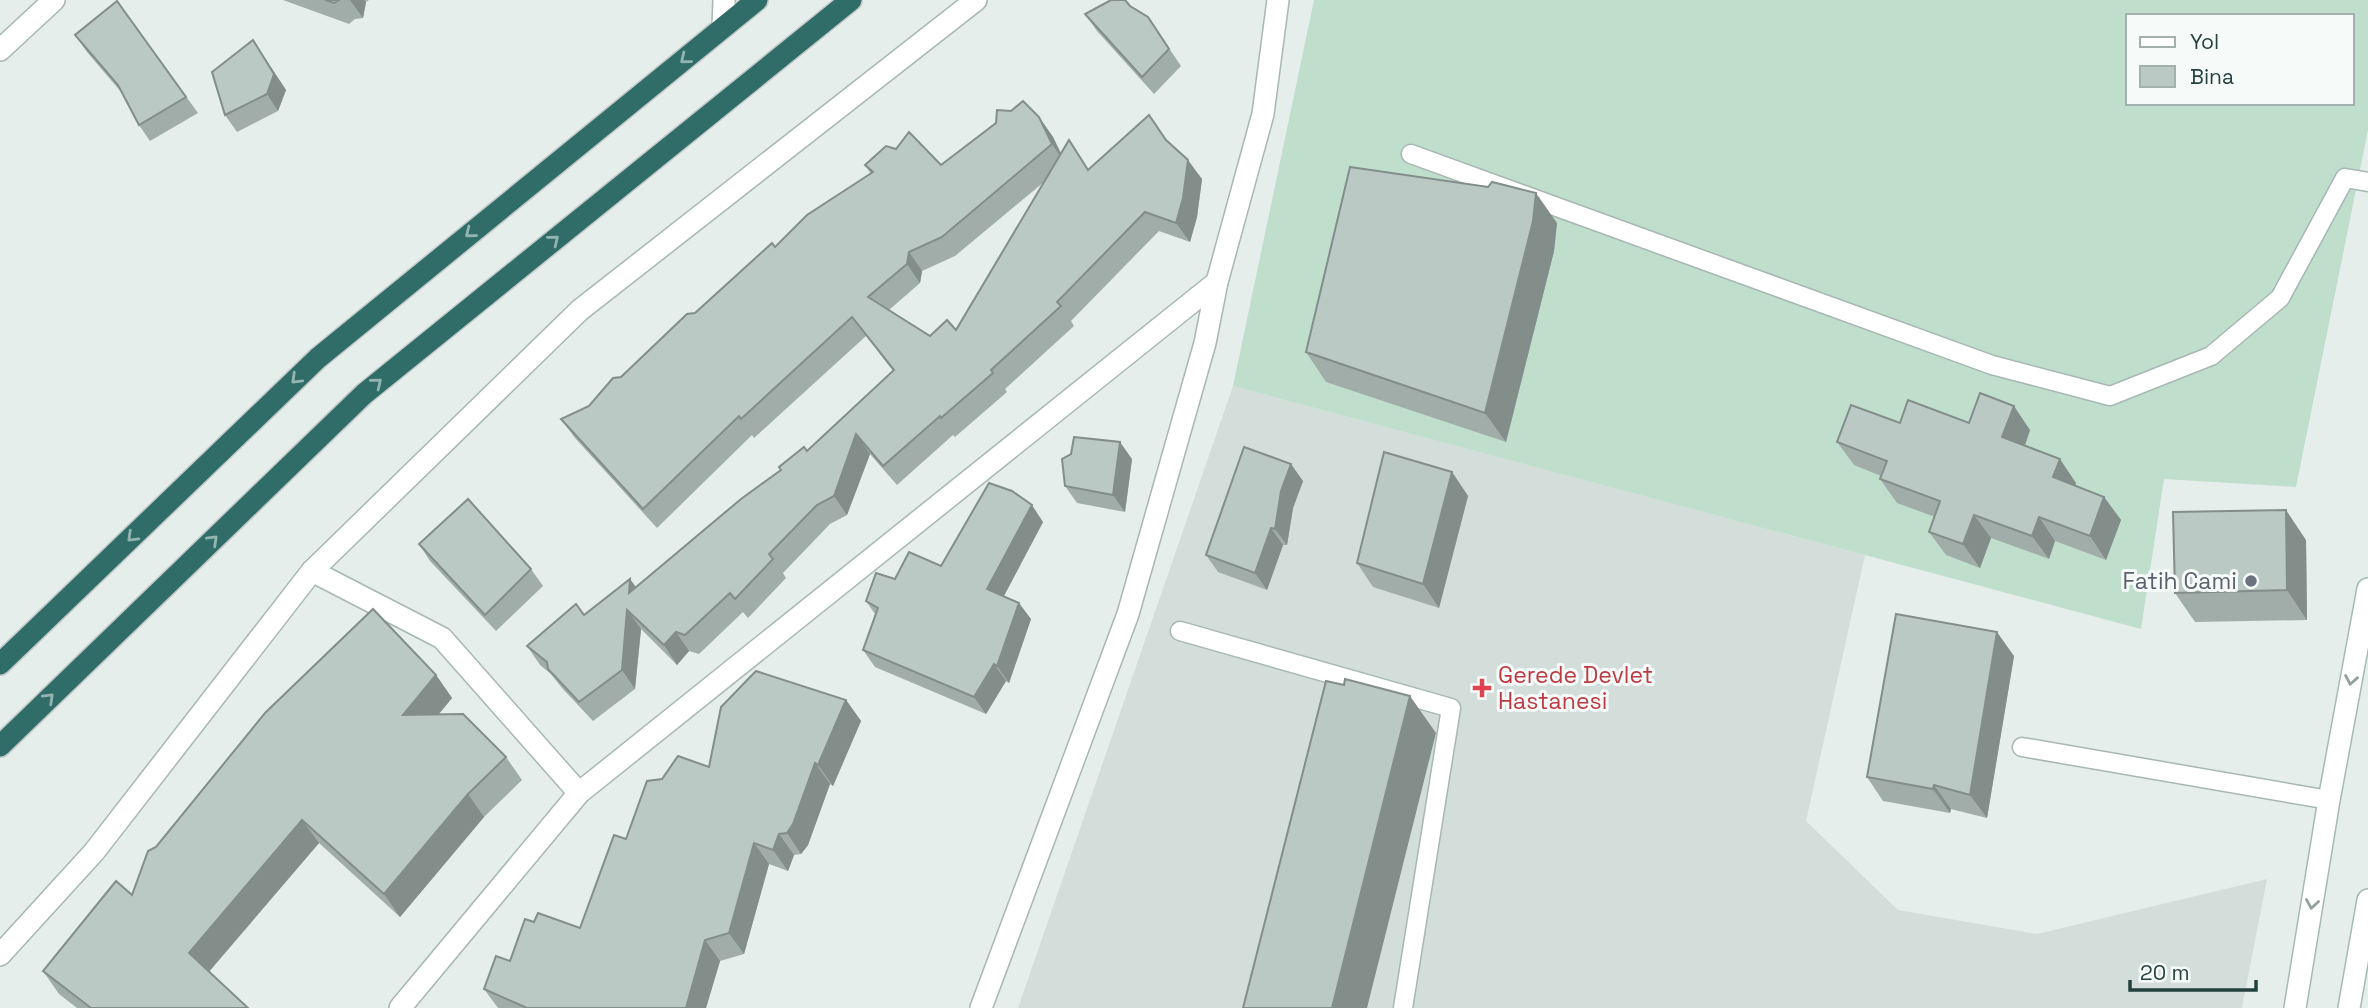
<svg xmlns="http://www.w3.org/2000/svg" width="2368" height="1008" font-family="'Space Grotesk',sans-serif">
<rect width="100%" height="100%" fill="#e5eeeb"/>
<polygon fill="#d3dedb" points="1233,386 1865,555 1806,821 1898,910 2037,934 2267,879 2242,1008 1018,1008"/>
<path fill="#bfdfcc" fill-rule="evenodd" d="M1314,0H2368V130L2296,487L2164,479L2141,629L1233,386ZM2128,16H2352V103H2128Z"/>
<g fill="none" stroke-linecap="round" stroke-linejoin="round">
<defs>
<g id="lane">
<polyline points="1411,154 1992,365 2110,396 2211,356 2280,298 2345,178 2368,182"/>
<polyline points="1180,631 1451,708 1403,1008"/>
<polyline points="2022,747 2329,800"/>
</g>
<g id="street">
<polyline points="723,27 724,0"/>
<polyline points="0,50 54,0"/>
<polyline points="312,571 442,638 579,793"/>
<polyline points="0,955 94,852 312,571 580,310 976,0"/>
<polyline points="400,1008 579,793 1217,282"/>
<polyline points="981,1008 1128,614 1205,343 1217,282 1263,114 1278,0"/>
</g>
<g id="secondary">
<polyline points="2295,1008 2329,800 2368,589"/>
<polyline points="2349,1008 2368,900"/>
</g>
<g id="highway">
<polyline points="0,664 318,358 757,0"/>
<polyline points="0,746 364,394 851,0"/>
</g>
</defs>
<use href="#lane" stroke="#a7b7b3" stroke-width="21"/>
<use href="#street" stroke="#a7b7b3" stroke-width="24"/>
<use href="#secondary" stroke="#a4bab5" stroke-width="24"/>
<use href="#highway" stroke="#c2cac9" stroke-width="24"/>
<use href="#lane" stroke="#fff" stroke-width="18"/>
<use href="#street" stroke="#fff" stroke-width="21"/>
<use href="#secondary" stroke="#fff" stroke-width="21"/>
<use href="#highway" stroke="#306d68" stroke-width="21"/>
</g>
<g fill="#a1ada9" fill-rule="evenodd">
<polygon points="283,0 369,0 366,2 363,18 355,19 349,24"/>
<polygon points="117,1 198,113 150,141 139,125 122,93 87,52 75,35"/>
<polygon points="1130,6 1148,17 1181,66 1154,94 1097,31 1085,14"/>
<polygon points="264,57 286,90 278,111 237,132 225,115"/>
<path d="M1039,117L1053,137L1061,153L1089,170L1168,142L1202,179L1197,217L1190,242L1159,231L1071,321L1074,326L1005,389L1007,392L955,437L953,435L897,485L870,454L847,515L830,524L783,573L786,578L748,618L743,612L699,654L689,651L677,665L641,629L635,689L593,721L562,688L551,674L540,665L527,646L636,587L807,451L893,371L866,336L754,438L752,435L657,528L575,438L561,419L589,406L695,313L775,247L871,174L865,165H941ZM1044,182L956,330L930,336L889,310L920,283L922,271L955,256Z"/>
<polygon points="1557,223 1554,251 1506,442 1326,382 1306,352"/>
<polygon points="1900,423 1969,423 2030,430 2025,446 2076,483 2075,486 2104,497 2121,520 2106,560 2055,541 2049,559 1991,538 1980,568 1946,555 1929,532 1935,517 1897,503 1880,479 1881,476 1854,465 1837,442"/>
<polygon points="1132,459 1125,512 1077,503 1065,486"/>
<polygon points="1452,472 1468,496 1439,608 1373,587 1357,563"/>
<polygon points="1303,481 1293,508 1287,545 1283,545 1267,590 1218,572 1206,555"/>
<polygon points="1043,522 1004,596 1031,619 1009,683 1006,681 986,714 875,667 863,650 875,614 866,601 895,579 941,566"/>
<polygon points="2306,540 2307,620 2195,622 2175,593"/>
<polygon points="419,544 531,569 543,586 496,631 430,561"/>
<polygon points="2014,656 1987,818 1951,809 1950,813 1883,801 1867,777"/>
<polygon points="436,675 452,698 439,714 506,757 522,780 484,817 400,917 319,843 209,972 248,1008 77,1008 59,994 43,971 132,895 156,847"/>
<polygon points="846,700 861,721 833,786 830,784 808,845 801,854 794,855 788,871 769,864 744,954 720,961 706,1008 498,1008 484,989 510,961 534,922 580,928 626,839 662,779 709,767"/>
</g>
<g fill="#838d8a">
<polygon points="350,0 364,0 366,2 363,18"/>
<polygon points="253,40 286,90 278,111 267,94"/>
<polygon points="1039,117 1053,137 1065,163 1052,144"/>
<polygon points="1188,160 1202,179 1197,217 1190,242 1176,223"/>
<polygon points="1536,193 1557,223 1554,251 1506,442 1485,413"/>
<polygon points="909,252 922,271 920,283 907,264"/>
<polygon points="2014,406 2030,430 2019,461 2002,437"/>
<polygon points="856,434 870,454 847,515 834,496"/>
<polygon points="1120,442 1132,459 1125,512 1113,495"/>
<polygon points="2060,459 2076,483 2069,501 2053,477"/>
<polygon points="1291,464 1303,481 1293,508 1287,545 1275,529 1281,491"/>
<polygon points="1452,472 1468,496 1439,608 1423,584"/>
<polygon points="2104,497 2121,520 2106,560 2090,536"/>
<polygon points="1032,505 1043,522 999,605 987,589"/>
<polygon points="2286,510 2306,540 2307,620 2287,590"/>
<polygon points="1974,515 1991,538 1980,568 1963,544"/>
<polygon points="2039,517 2055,541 2049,559 2032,536"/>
<polygon points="1271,528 1283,545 1267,590 1255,573"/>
<polygon points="630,579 644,598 629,593"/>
<polygon points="1019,603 1031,619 1009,683 997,666"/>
<polygon points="627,610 641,629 635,689 622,670"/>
<polygon points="676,632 689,651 677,665 664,645"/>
<polygon points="1997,632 2014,656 1987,818 1970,795"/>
<polygon points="994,664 1006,681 986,714 974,697"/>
<polygon points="436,675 452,698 419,738 403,715"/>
<polygon points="1410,696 1436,733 1367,1008 1332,1008"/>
<polygon points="846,700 861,721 833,786 818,765"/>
<polygon points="815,763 830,784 808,845 801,854 787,833"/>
<polygon points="1934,785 1951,809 1950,813 1933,789"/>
<polygon points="468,794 484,817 400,917 384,894"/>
<polygon points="302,820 319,843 205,976 189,953"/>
<polygon points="779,834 794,855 788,871 773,850"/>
<polygon points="754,843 769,864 744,954 729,933"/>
<polygon points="705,940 720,961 706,1008 686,1008"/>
</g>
<g fill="#bbc9c5" stroke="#838d8a" stroke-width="2">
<polygon points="325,0 339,0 334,3"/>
<polygon points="1111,0 1125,0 1130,6 1148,17 1169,49 1142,77 1085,14"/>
<polygon points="117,1 186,97 139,125 118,85 75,35"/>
<polygon points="253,40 274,74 267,94 225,115 212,72"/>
<polygon points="1023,101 1039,117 1052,144 942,237 909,252 907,264 868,297 930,336 947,320 956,330 1069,140 1088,170 1149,115 1166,140 1188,160 1183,198 1176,223 1145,212 1057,302 1061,306 991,370 993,373 941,418 940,416 883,466 856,434 834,496 817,505 769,554 773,559 735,599 730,593 685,635 676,632 664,645 627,610 622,670 579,702 548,669 547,662 527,646 576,604 584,615 630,579 629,593 741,499 781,470 779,467 804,447 807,451 894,370 852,317 741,419 739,416 643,509 561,419 589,406 613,378 621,377 687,314 695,313 772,243 775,247 807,215 873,172 865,165 886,146 896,149 909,132 941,165 996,123 997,110 1011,111"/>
<polygon points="1350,167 1488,187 1492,182 1536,193 1533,221 1485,413 1306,352"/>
<polygon points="1980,393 2014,406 2002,437 2060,459 2053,477 2104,497 2090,536 2039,517 2032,536 1974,515 1963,544 1929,532 1940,501 1880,479 1887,461 1837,442 1851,405 1900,423 1908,400 1969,423"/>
<polygon points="1074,437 1120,442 1113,495 1065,486 1062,459 1071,454"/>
<polygon points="1244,447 1291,464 1281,491 1275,529 1271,528 1255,573 1206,555"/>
<polygon points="1384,452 1452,472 1423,584 1357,563"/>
<polygon points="989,483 1012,491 1032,505 987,589 1019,603 997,666 994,664 974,697 863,650 878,608 866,601 876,573 895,579 909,552 941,566"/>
<polygon points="468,499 531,569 485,615 419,544"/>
<polygon points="2286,510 2287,590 2175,593 2173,512"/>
<polygon points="373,609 436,675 403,715 463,714 506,757 468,794 384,894 302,820 189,953 248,1008 91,1008 43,971 116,881 132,895 148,851 156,847 265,713"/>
<polygon points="1896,614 1997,632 1970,795 1934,785 1933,789 1867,777"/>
<polygon points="756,671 846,700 818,765 815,763 793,824 787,833 779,834 773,850 754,843 729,933 705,940 686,1008 527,1008 484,989 496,956 510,961 525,919 534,922 538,913 580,928 614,835 626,839 647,781 662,779 678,756 709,767 721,707"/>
<polygon points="1345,679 1410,696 1332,1008 1243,1008 1326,681 1344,685"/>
</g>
<defs><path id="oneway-chevron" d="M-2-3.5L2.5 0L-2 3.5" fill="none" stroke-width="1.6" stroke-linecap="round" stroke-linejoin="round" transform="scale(1.75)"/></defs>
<g stroke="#93b4b0">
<use href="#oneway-chevron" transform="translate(685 59) rotate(141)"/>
<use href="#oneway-chevron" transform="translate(470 233) rotate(141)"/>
<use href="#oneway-chevron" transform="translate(554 240) rotate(-39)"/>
<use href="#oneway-chevron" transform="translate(296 379) rotate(136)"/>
<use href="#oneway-chevron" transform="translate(377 383) rotate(-39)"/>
<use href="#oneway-chevron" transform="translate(132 537) rotate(136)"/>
<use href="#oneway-chevron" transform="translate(213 540) rotate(-44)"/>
<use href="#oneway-chevron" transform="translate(49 698) rotate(-44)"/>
</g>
<g stroke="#92a09e">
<use href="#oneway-chevron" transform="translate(2351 680) rotate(100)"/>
<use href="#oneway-chevron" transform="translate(2312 904) rotate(99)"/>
</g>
<circle fill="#6b7280" stroke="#f6fbf9" stroke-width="2.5" cx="2251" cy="581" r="7"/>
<path fill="#e0444e" stroke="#f6fbf9" stroke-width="2.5" d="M1478.5 677.5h7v7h7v7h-7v7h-7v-7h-7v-7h7z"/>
<g text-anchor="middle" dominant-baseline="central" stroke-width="6" stroke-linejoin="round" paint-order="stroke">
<g font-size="23" fill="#5b616d" stroke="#f6fbf9" text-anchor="end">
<text x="2237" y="581">Fatih Cami</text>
</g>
<g font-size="23" fill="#be3a42" stroke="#f6fbf9" text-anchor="start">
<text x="1498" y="675">Gerede Devlet<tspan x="1498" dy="26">Hastanesi</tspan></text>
</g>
</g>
<rect x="2126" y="14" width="228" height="91" fill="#f6fbf9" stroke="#a2b1ae" stroke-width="2"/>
<rect x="2140" y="37" width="35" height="10" fill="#ffffff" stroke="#a2b1ae" stroke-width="2"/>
<text x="2190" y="49" font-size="21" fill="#24413d">Yol</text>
<rect x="2140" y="66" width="35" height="21" fill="#bbc9c5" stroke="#a2b1ae" stroke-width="2"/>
<text x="2190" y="84" font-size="21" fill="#24413d">Bina</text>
<path d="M2130 980v10h126v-10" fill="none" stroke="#24413d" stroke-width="3.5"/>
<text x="2140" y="980" font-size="21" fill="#24413d" stroke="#f6fbf9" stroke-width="5" paint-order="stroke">20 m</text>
</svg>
